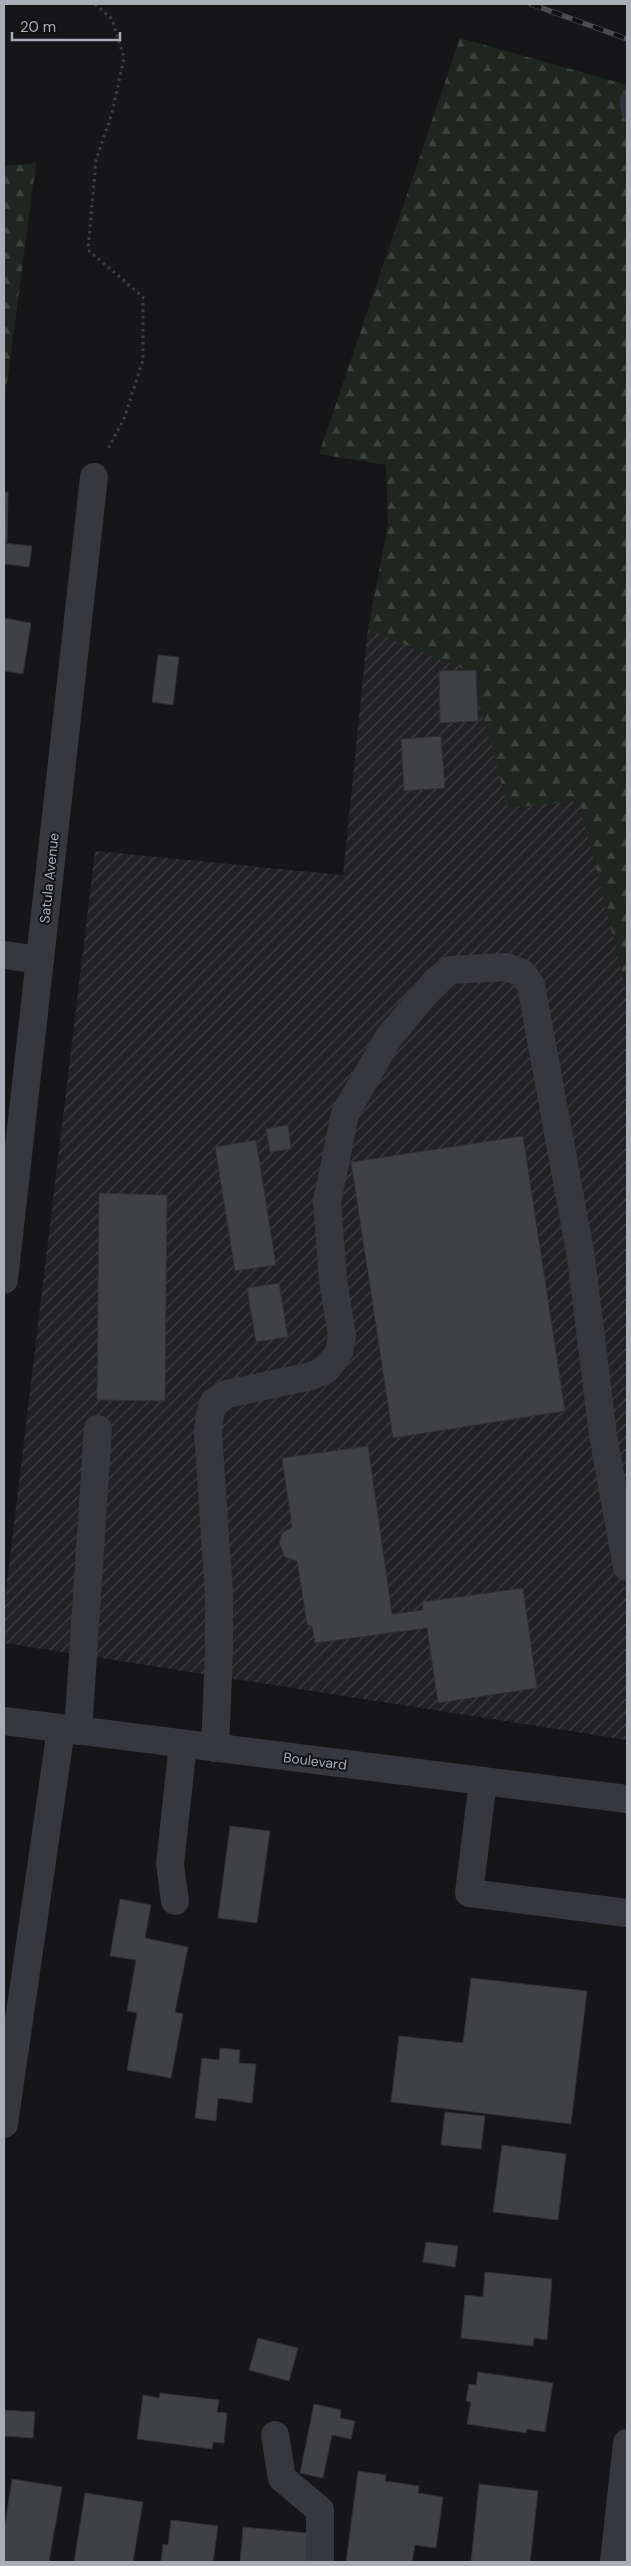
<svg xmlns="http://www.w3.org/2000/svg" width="631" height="2566" font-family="'DM Sans',sans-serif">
<defs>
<pattern id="industrial-furrows" width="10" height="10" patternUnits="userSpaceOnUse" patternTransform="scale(1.25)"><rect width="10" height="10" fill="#222225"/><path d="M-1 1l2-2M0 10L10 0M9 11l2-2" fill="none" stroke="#3f3f43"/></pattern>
<pattern id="forest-firs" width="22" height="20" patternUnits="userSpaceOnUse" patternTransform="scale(1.25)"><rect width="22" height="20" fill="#1e261f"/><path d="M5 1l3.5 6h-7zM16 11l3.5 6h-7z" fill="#3c433d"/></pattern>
</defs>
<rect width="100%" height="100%" fill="#161618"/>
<polygon fill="url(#industrial-furrows)" points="368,629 471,672 579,801 627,992 627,1740 4,1643 4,1607 95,851 343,875"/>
<g fill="url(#forest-firs)">
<polygon points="460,38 627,85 627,992 579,801 508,808 471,672 368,629 388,524 386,465 319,454"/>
<polygon points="36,163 5,398 4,166"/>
</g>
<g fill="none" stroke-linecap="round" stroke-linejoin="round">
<polyline stroke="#2c353c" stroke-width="11" points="625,99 627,114"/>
</g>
<g fill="#404145" stroke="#303034">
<polygon points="4,492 8,492 7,543 4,543"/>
<polygon points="4,543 32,546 29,567 4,564"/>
<polygon points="4,618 31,623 23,674 4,671"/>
<polygon points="158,655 179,657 173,705 152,702"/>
<polygon points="476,670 478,721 440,723 439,671"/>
<polygon points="441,736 445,788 404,791 401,739"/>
<polygon points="288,1125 291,1149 270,1152 266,1129"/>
<polygon points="523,1136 565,1411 393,1438 351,1162"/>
<polygon points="256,1140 276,1265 235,1271 215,1147"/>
<polygon points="99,1193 167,1195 165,1401 97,1400"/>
<polygon points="279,1283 288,1337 256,1342 247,1288"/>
<polygon points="368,1446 392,1614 423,1610 422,1602 523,1588 537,1688 438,1703 427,1628 315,1643 312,1626 307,1624 297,1561 285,1557 279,1543 282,1533 292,1527 282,1458"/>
<polygon points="230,1826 270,1831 257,1923 218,1918"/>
<polygon points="120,1899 151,1905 145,1938 188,1947 175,2012 183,2014 171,2078 127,2070 137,2013 127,2011 136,1960 110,1956"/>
<polygon points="471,1978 587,1991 571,2124 391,2102 399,2036 463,2043"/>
<polygon points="220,2048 240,2050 239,2063 256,2064 252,2103 218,2098 216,2121 195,2118 202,2058 219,2060"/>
<polygon points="445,2112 485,2116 481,2149 441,2145"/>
<polygon points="502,2145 566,2154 558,2220 493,2212"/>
<polygon points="426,2242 458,2246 455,2267 423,2262"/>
<polygon points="485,2272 552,2279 547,2340 534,2338 533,2346 461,2338 465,2295 483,2297"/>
<polygon points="258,2338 298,2348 289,2381 249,2370"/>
<polygon points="478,2372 553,2383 545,2432 527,2429 526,2433 467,2424 471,2402 466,2401 469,2384 476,2385"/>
<polygon points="160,2393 219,2400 217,2412 227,2413 224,2443 213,2442 212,2449 137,2439 143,2395 159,2398"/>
<polygon points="314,2404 341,2410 340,2418 355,2421 351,2439 332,2435 323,2478 300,2473"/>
<polygon points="4,2410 35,2412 33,2438 4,2436"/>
<polygon points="358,2471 386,2475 385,2481 419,2486 418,2493 443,2497 436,2548 415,2545 412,2562 346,2562"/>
<polygon points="12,2479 62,2487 49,2562 4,2562 4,2532"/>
<polygon points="479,2484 538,2491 530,2562 471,2562"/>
<polygon points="85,2493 143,2502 133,2562 74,2562"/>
<polygon points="171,2520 218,2526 213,2562 161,2562 163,2544 168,2545"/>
<polygon points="243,2527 308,2533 306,2562 240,2562"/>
</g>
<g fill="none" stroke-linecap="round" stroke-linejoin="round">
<polyline stroke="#3d3f44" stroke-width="3" stroke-dasharray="2.5 4" stroke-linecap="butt" points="95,4 112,19 124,58 112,113 96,160 88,250 143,297 143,360 124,419 108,449"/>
<g stroke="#37383d" stroke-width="28">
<polyline points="4,955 40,960"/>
<polyline points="4,1280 94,477"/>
<polyline points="4,1721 627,1799"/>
<polyline points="78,1731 98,1429"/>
<polyline points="215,1748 219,1651 219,1595 208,1432 210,1414 214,1402 227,1394 311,1376 327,1369 339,1352 342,1335 333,1280 327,1202 345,1114 389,1037 436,981 450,970 507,967 522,973 531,985 581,1257 603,1435 627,1567"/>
<polyline points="483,1781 469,1893 627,1913"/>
<polyline points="175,1901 170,1864 183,1744"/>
<polyline points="4,2124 61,1729"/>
<polyline points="275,2435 282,2478 320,2510 320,2562"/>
<polyline points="614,2562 627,2443"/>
</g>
<defs>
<polyline id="rail" points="531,4 627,39"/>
</defs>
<use href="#rail" stroke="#4a4c52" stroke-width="5.5"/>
<use href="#rail" stroke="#111113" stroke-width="4" stroke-dasharray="11" stroke-linecap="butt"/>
</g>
<g text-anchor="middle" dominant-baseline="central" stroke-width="4" stroke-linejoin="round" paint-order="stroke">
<g font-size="14" fill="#a8adb8" stroke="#111113">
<text transform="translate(49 878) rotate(-84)">Satula Avenue</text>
<text transform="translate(315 1761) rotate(7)">Boulevard</text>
</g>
</g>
<rect width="631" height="2566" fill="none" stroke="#a8adb8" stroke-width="10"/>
<path d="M12 32v8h108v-8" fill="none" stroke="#a8adb8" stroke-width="2.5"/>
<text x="20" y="32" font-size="15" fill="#a8adb8" stroke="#111113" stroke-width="4" paint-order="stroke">20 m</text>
</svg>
